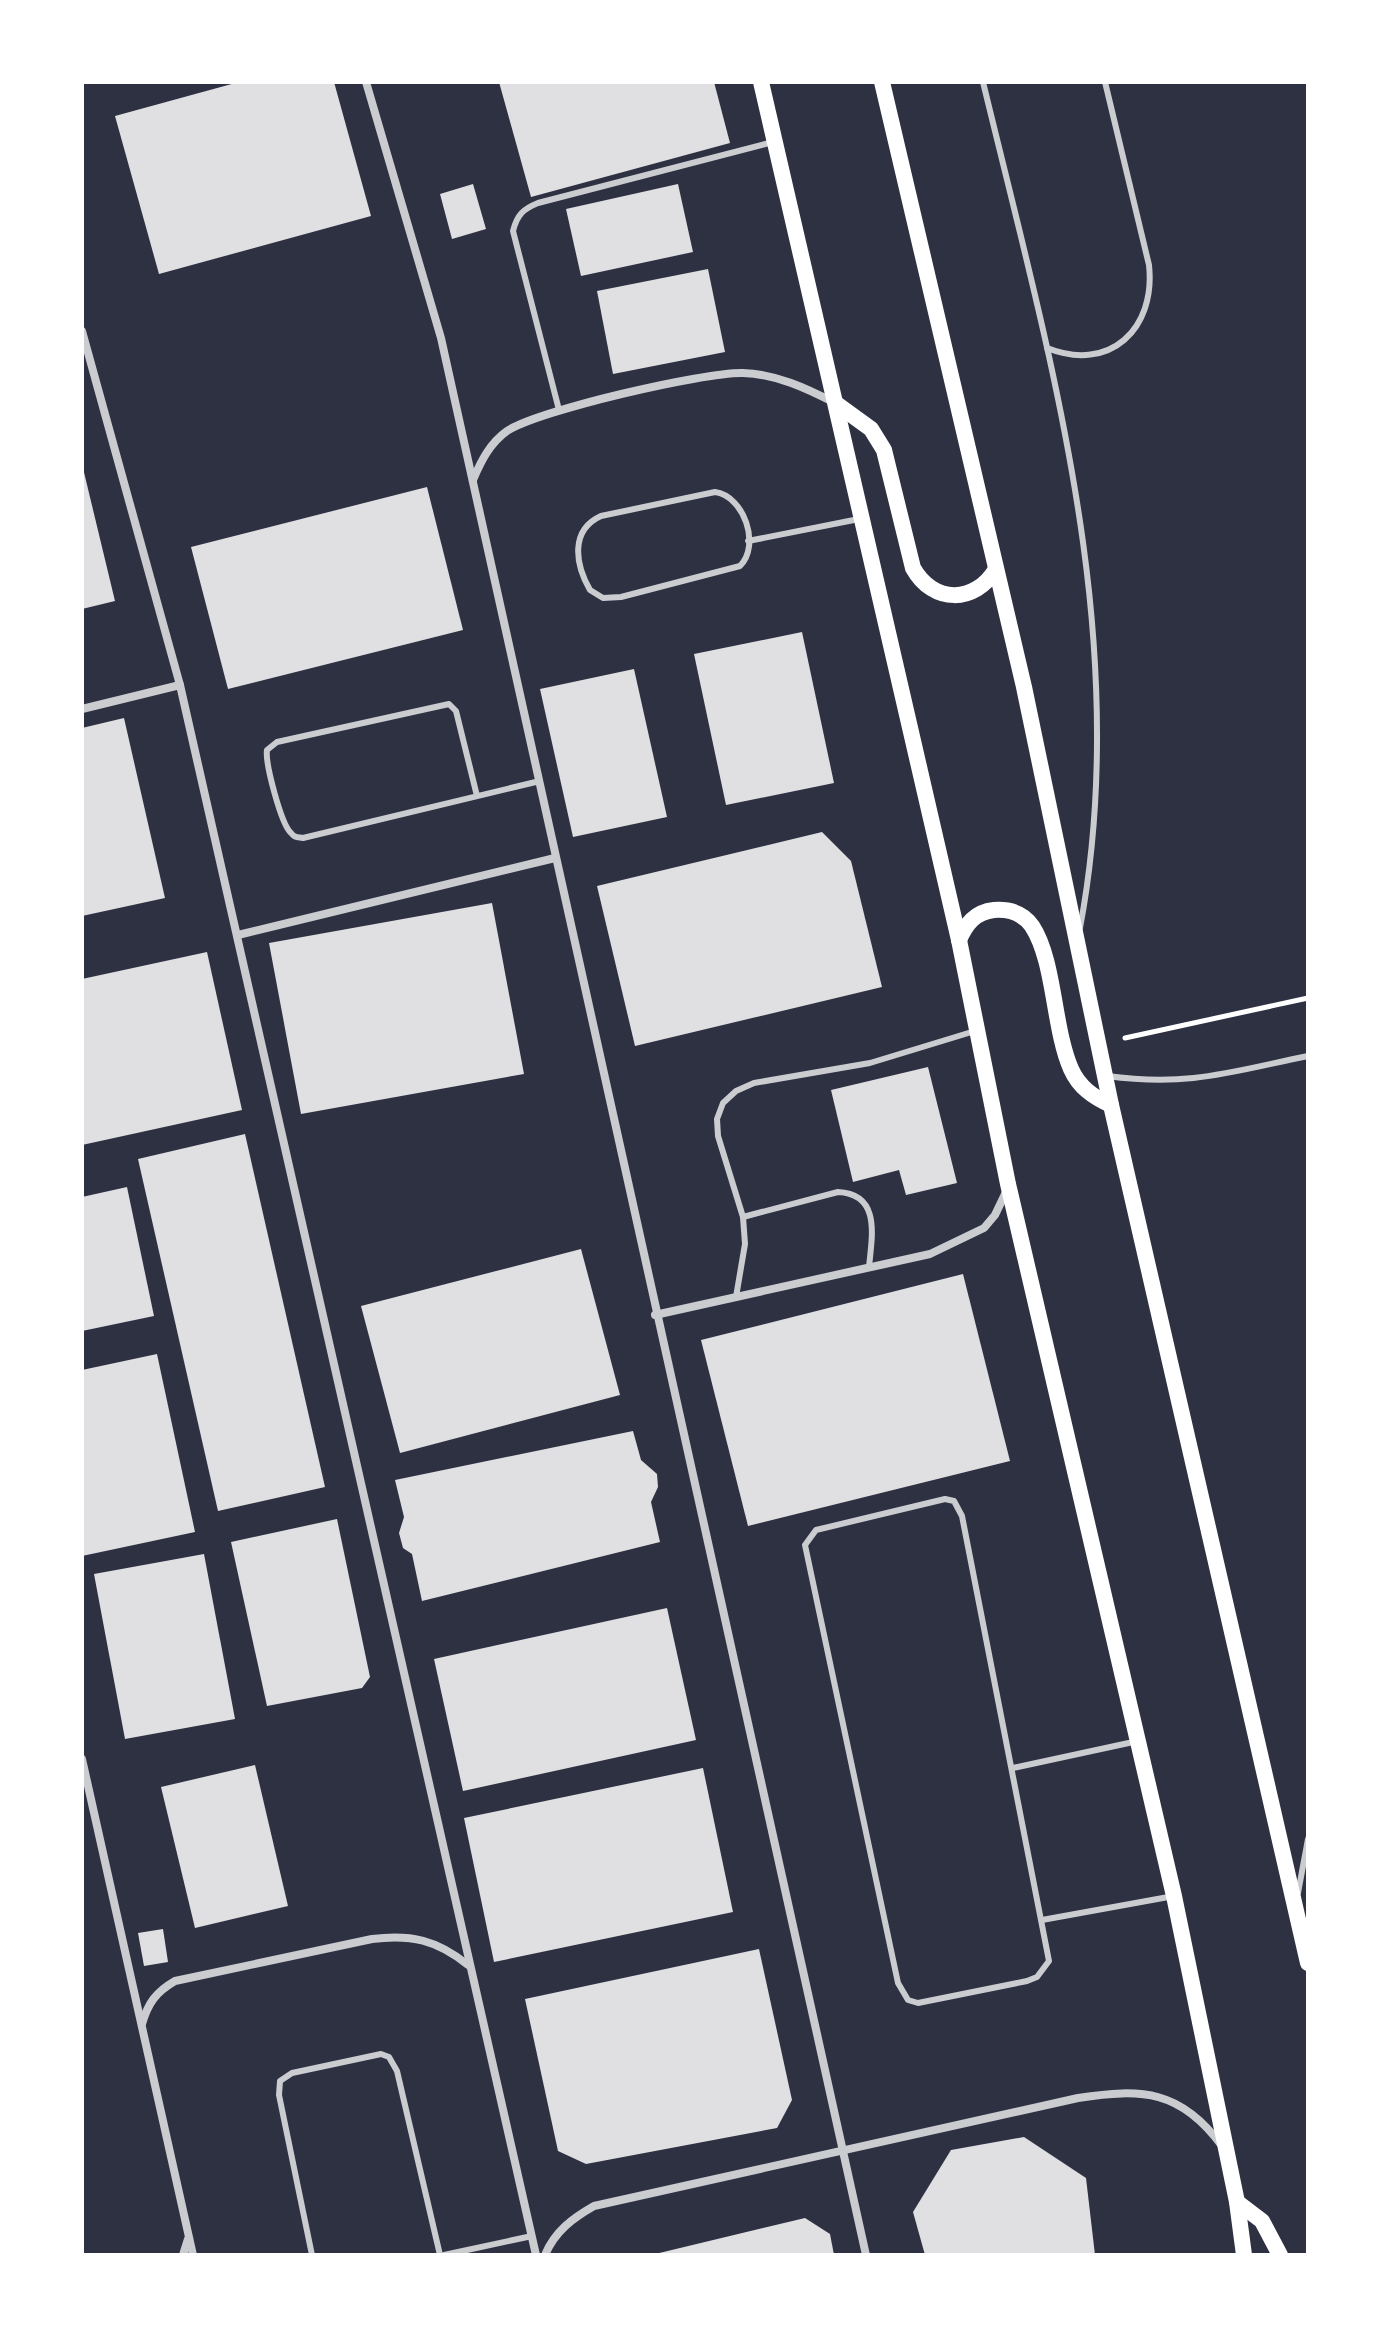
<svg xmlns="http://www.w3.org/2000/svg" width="1390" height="2337" font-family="'Golos Text',sans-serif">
<rect width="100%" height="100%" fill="#2d3142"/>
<g fill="#e0e0e3">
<polygon points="239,82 334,82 371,216 159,274 115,116"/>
<polygon points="499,82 714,82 730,143 531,197"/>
<polygon points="473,184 486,229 452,239 440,194"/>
<polygon points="678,184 693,252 581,276 566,209"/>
<polygon points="708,269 725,352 613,374 597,291"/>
<polygon points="82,464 115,601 82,609"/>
<polygon points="427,487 463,630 228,689 191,547"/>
<polygon points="802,632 834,783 726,805 694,654"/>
<polygon points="634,669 667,817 573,837 540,689"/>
<polygon points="124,718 165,898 82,916 82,728"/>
<polygon points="822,832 851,861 882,987 635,1046 597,886"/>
<polygon points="492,903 524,1074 301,1114 269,943"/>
<polygon points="207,952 242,1110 82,1145 82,979"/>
<polygon points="928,1067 957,1183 906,1195 899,1170 853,1182 831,1090"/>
<polygon points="245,1134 325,1487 218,1511 138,1159"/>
<polygon points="127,1187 154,1316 82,1331 82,1197"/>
<polygon points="581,1249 620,1395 400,1453 361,1306"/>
<polygon points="963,1274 1010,1461 748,1526 701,1340"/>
<polygon points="157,1354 195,1532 82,1556 82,1370"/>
<polygon points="633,1431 641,1460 657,1474 658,1487 651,1502 660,1542 422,1601 412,1554 403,1548 399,1533 404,1517 395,1480"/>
<polygon points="337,1519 370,1677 362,1688 267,1706 231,1542"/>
<polygon points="204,1554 235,1719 125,1739 94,1574"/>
<polygon points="667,1608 696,1740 463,1791 434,1659"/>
<polygon points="255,1765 288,1906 195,1928 161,1787"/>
<polygon points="703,1768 733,1912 494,1962 464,1818"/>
<polygon points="163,1929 168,1962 144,1966 138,1933"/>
<polygon points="759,1949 792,2100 777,2128 586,2164 558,2151 525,1999"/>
<polygon points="1024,2137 1086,2178 1095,2255 925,2255 913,2212 951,2150"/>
<polygon points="805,2218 830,2234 834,2255 651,2255"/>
</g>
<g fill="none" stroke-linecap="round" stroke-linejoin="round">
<polyline stroke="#fff" stroke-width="5" points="1125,1038 1308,998"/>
<g stroke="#caccd0" stroke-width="6">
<path d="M983,82C1050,359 1134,641 1080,928"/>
<path d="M1047,348C1110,373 1156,329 1149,265L1105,82"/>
<path d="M559,410L513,231C517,215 523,209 538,203L773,142"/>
<path d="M715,492C744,496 761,545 740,566L621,597L603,598L590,590C575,564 570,530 601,516Z"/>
<polyline points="748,541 859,519"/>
<path d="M477,796L456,711L449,704L277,742L267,750C265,763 281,824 291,833C295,838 297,837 303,838L540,781"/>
<path d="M1107,1076C1189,1087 1230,1072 1308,1056"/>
<path d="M743,1217L838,1192C881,1194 872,1236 869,1267"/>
<polyline points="736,1297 745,1244 743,1217 718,1136 717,1119 723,1103 736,1091 754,1083 870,1063 975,1031"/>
<polygon points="945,1499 954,1501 962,1516 1049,1961 1037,1977 1027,1981 918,2003 908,2000 898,1983 805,1545 816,1530"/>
<polyline points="1013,1768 1138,1741"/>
<polyline points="1298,1893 1308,1839"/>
<polyline points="1042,1920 1174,1896"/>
<polyline points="312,2255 279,2095 280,2081 292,2073 381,2054 389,2057 397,2071 440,2255"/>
<polyline points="444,2255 532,2236"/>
</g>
<g stroke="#caccd0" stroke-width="8">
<polyline points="366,82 441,338 866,2255"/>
<polyline points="82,331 180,685 536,2255"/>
<path d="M473,480C481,461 490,443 507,431C539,410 704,372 743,373C776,374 806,388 835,403"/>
<polyline points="82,709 180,685"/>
<polyline points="238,935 555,858"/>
<polyline points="655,1315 930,1254 984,1228 995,1215 1006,1192"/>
<polyline points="82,1759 193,2255"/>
<path d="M142,2024C148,2003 156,1992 175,1981L372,1939C411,1934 437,1940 468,1965"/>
<polyline points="183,2255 188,2239"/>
<path d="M545,2255C555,2231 573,2218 594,2206L1078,2098C1142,2088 1181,2090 1222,2146"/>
</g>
<g stroke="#fff" stroke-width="16">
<polyline points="761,82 959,940 1008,1184 1174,1896 1237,2202 1244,2255"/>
<polyline points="882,82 1024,687 1111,1105 1308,1963"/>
<path d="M838,405L871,429L884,450L913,568C933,604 975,604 996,569"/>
<path d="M959,940C966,924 975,912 994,910C1009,909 1023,913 1032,926C1055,961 1053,1028 1071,1069C1079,1087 1093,1097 1111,1105"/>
<polyline points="1237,2202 1262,2221 1280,2255"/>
</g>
</g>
<rect width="1390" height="2337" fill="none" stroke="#ffffff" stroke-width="168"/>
</svg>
